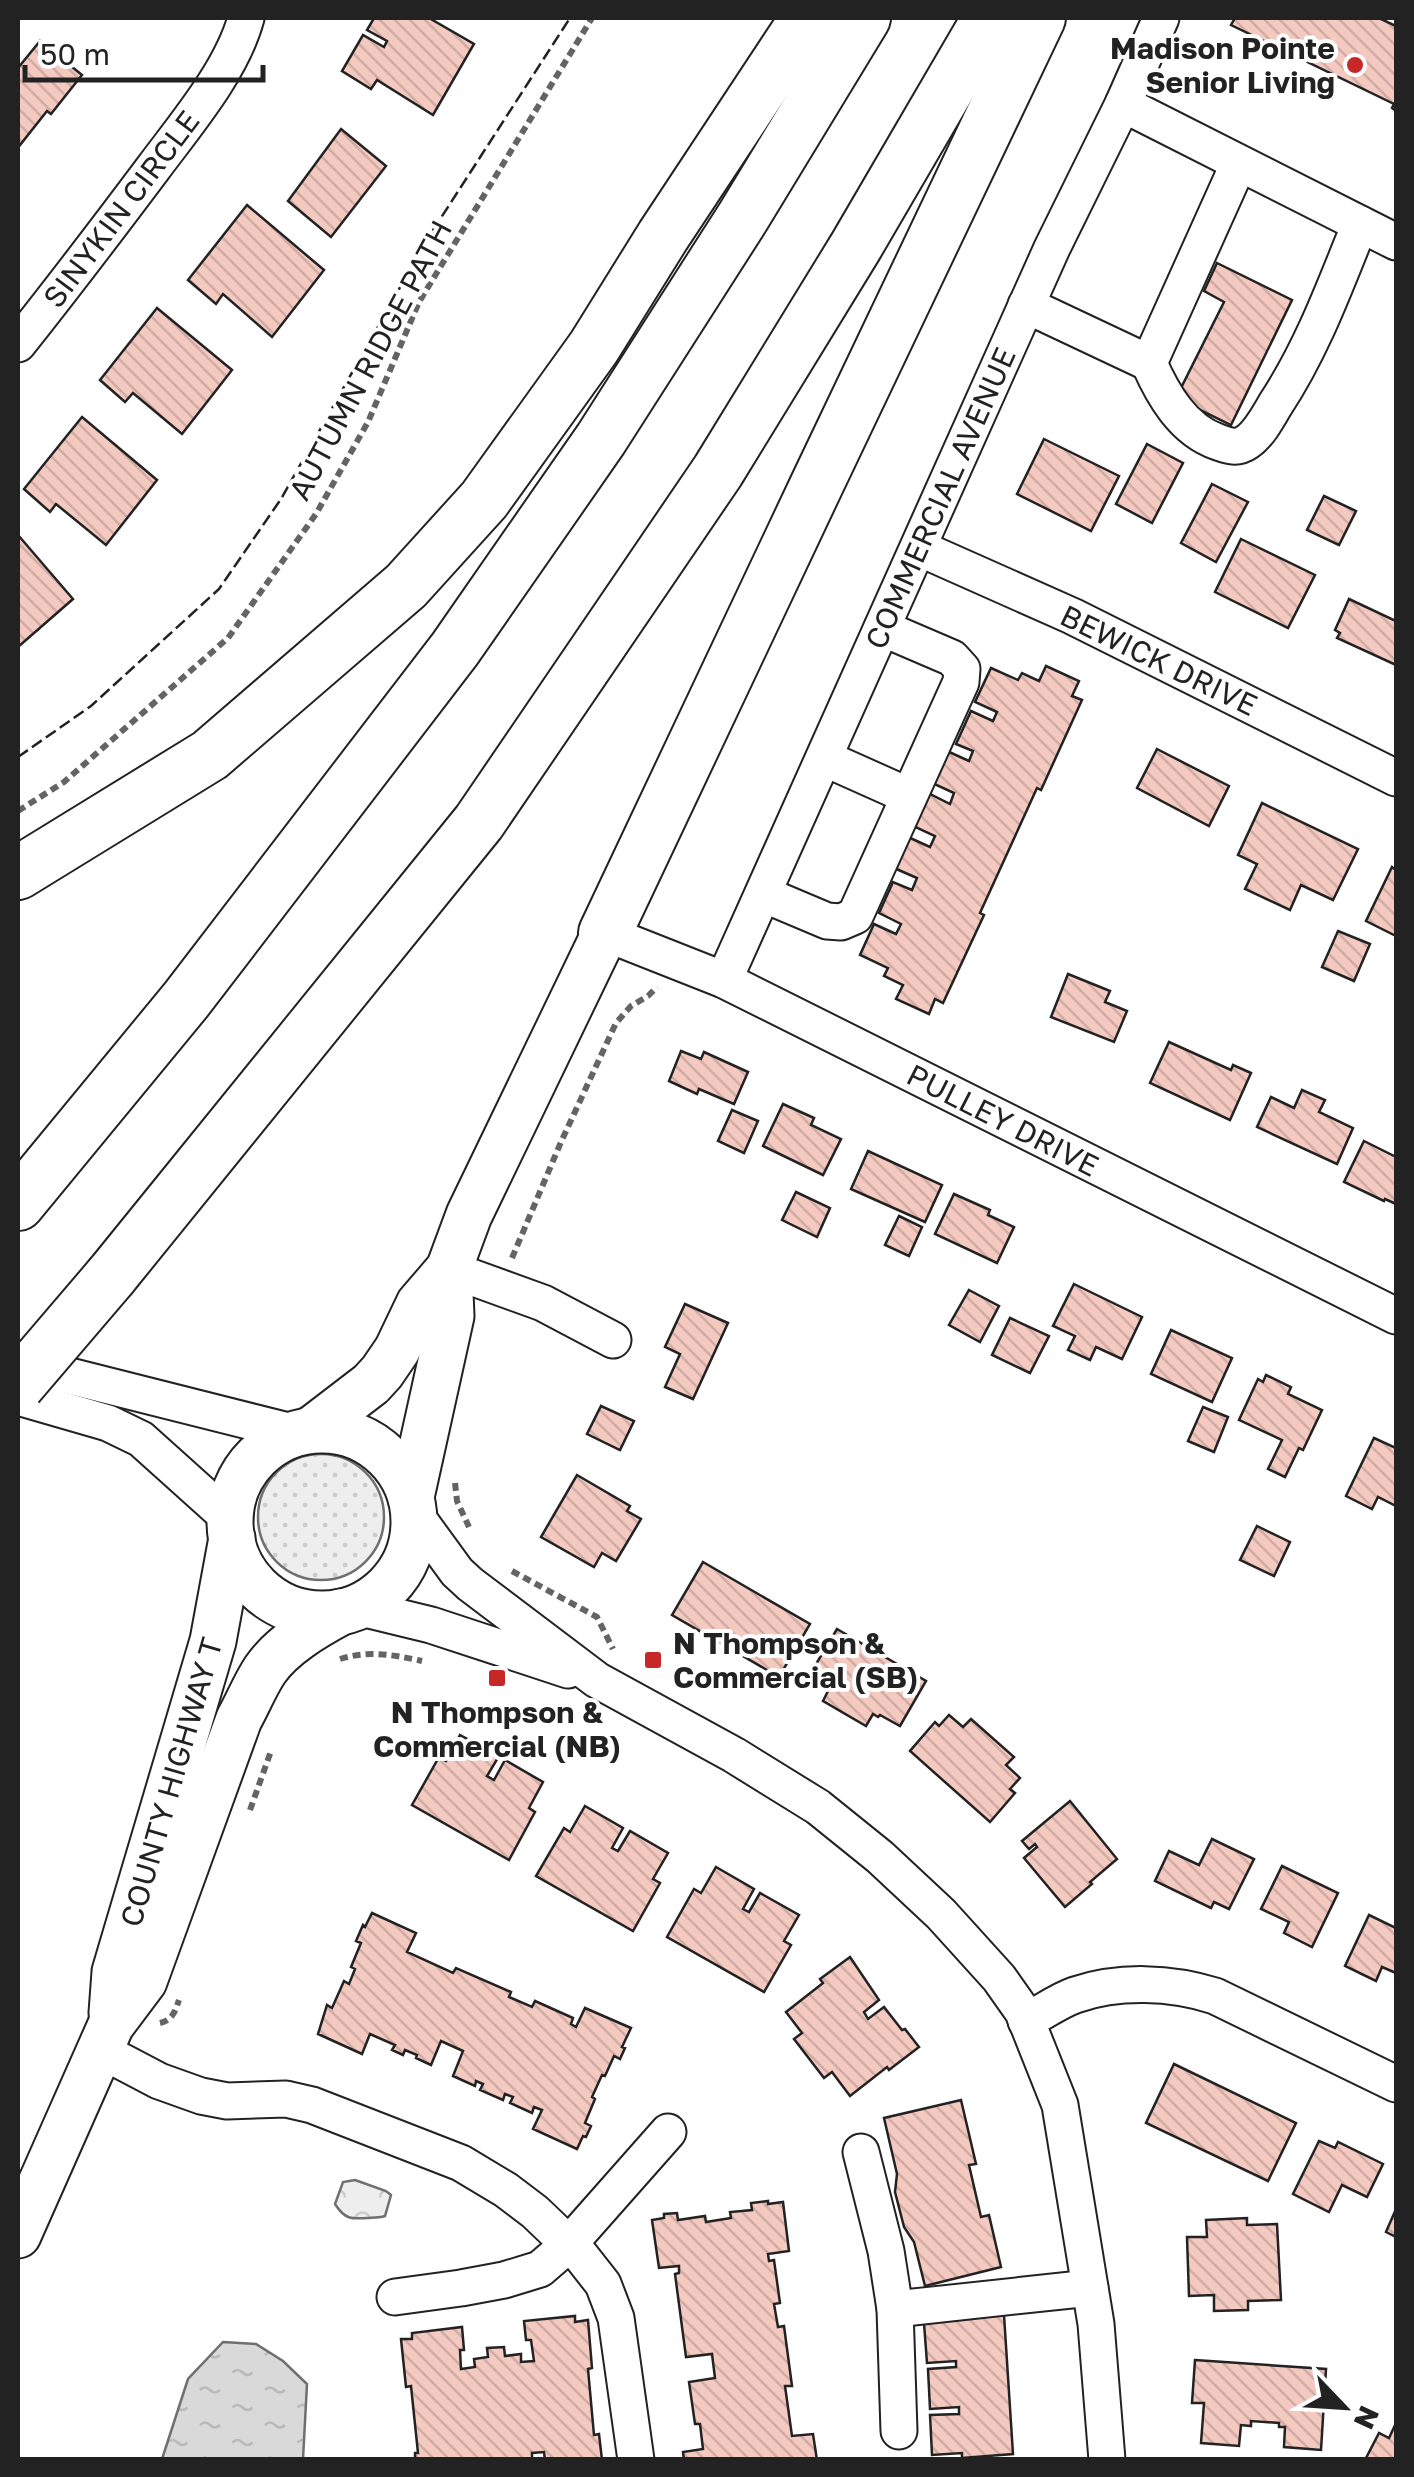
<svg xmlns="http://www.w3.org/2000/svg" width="1414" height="2477" font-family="'Golos Text',sans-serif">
<defs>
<pattern id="grass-dots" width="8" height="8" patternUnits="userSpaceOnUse" patternTransform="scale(2.5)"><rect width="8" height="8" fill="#eee"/><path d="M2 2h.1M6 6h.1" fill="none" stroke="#ccc" stroke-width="1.8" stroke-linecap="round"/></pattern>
<pattern id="park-crowns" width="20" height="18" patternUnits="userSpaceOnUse" patternTransform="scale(2.5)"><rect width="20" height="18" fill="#eee"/><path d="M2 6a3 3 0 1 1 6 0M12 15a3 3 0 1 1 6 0" fill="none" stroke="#ccc"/></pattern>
<pattern id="water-ripples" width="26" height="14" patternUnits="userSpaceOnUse" patternTransform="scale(2.5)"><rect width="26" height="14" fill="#d9d9d9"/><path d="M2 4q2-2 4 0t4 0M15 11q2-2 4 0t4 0" fill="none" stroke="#bababa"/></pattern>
<pattern id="building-back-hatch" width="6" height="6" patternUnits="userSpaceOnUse" patternTransform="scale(2.5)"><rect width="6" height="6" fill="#f3c9c0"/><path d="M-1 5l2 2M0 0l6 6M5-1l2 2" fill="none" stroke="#d0aca5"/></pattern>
</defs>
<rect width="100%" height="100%" fill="#fff"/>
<circle fill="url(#grass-dots)" stroke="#6f6f6f" stroke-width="2.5" cx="321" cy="1517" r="63"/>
<path fill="url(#park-crowns)" stroke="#6f6f6f" stroke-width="2.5" d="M355,2180L386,2191L391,2195L385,2216C380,2218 374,2217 369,2218C352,2219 345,2220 335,2204L343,2182Z"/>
<polygon fill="url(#water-ripples)" stroke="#6f6f6f" stroke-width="2.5" points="223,2342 256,2344 283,2361 307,2384 303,2459 162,2459 188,2379"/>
<g fill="url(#building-back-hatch)" stroke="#222" stroke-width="2.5">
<polygon points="374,18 429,18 474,44 433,115 377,80 371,89 342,71 363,35 384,47 387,41 367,30"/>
<polygon points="1235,18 1379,18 1396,26 1396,111 1392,108 1394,104 1231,25"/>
<polygon points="40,41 82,75 51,114 47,111 20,145 18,143 18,68"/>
<polygon points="341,129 386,166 331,237 288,201"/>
<polygon points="247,205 324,270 272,337 223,294 216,304 188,280"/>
<polygon points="1217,263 1292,300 1231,425 1176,398 1224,302 1204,291"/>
<polygon points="157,308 232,370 182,434 133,393 125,402 100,380"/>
<polygon points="82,417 157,480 106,545 56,504 50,512 24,489"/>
<polygon points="1044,439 1119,476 1091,531 1017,494"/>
<polygon points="1147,444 1183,463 1152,523 1116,504"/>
<polygon points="1212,484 1248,502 1216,562 1181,543"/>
<polygon points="1324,496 1356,511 1339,545 1307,530"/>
<polygon points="18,535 73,599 18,647"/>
<polygon points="1241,539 1315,575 1288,628 1215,592"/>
<polygon points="1349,599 1396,621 1396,665 1337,638 1340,633 1335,630"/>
<polygon points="1046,666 1079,681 1072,696 1082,700 1041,790 1037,788 980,913 984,915 943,1003 935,999 929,1014 896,999 903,985 884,976 888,968 860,955 874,924 896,934 901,924 879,913 893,882 912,890 917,878 894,868 908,837 930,847 935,836 913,826 928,793 950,804 954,793 932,783 947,751 969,761 973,751 956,744 971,711 993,721 997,712 975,702 991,668 1018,680 1022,673 1039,681"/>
<polygon points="1157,749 1229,786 1209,826 1137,788"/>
<polygon points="1262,803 1358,849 1333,900 1301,885 1290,910 1245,889 1257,864 1238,855"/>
<polygon points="1392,867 1396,870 1396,936 1366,921"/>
<polygon points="1338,931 1370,944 1354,981 1322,967"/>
<polygon points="1068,974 1110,991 1105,1002 1127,1011 1114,1042 1051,1017"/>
<polygon points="1169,1042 1231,1070 1233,1065 1251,1073 1230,1120 1150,1083"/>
<polygon points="681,1051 701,1059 704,1052 748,1072 734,1104 699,1089 697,1094 669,1081"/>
<polygon points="1302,1090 1325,1100 1319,1112 1353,1128 1337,1164 1257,1127 1271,1097 1294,1108"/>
<polygon points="783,1104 814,1118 811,1125 841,1139 823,1175 763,1146"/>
<polygon points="732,1110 758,1121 744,1153 718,1141"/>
<polygon points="1364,1141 1396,1157 1396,1204 1385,1199 1384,1201 1344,1182"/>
<polygon points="868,1151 942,1185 925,1222 851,1189"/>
<polygon points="796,1192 830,1208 817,1237 782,1220"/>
<polygon points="954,1194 990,1210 988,1215 1014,1227 997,1263 935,1234"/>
<polygon points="899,1216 922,1227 909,1256 885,1245"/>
<polygon points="1074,1284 1142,1317 1122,1359 1096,1347 1090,1360 1068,1350 1075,1336 1053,1326"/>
<polygon points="969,1290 999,1306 980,1342 949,1325"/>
<polygon points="685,1304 728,1323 693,1399 665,1387 680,1354 665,1347"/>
<polygon points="1010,1318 1049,1336 1030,1373 992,1355"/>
<polygon points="1171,1330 1232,1358 1212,1402 1151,1374"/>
<polygon points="1266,1375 1291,1387 1288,1394 1322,1410 1303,1450 1299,1448 1285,1477 1268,1469 1282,1440 1239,1420 1258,1379 1263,1382"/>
<polygon points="601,1406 634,1421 620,1450 587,1434"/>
<polygon points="1203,1407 1228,1417 1214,1452 1188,1441"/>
<polygon points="1374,1438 1396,1448 1396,1506 1378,1497 1372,1509 1346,1496"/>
<polygon points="577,1475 630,1506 627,1511 641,1519 616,1561 602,1553 594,1567 541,1537"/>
<polygon points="1257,1526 1290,1542 1274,1576 1240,1560"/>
<polygon points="703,1562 810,1624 779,1677 672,1615"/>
<polygon points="837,1629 926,1681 900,1726 880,1715 878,1717 873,1714 866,1726 823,1701 829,1689 825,1686 826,1683 810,1674"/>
<polygon points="949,1715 963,1727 971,1719 1014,1757 1006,1765 1020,1778 1010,1789 1015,1793 990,1822 910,1751 935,1722 939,1726"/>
<polygon points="460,1735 499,1756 487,1776 494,1780 505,1760 543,1782 529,1808 535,1812 509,1860 412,1805 439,1757 446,1761"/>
<polygon points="1070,1801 1117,1859 1090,1882 1092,1884 1065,1907 1024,1858 1037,1847 1035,1844 1029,1849 1022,1841"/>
<polygon points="585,1806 623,1828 612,1848 618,1851 630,1831 668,1853 653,1879 660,1883 633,1931 536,1876 564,1828 570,1832"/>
<polygon points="1212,1839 1254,1859 1229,1909 1214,1902 1211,1908 1155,1881 1169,1851 1199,1865"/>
<polygon points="1282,1866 1338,1893 1312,1947 1284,1933 1289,1922 1261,1909"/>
<polygon points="716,1867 754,1889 743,1909 749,1912 760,1893 799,1915 784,1941 791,1945 764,1992 667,1937 694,1889 701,1893"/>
<polygon points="372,1913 416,1933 407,1952 453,1973 456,1968 511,1992 509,1997 532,2007 535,2001 573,2018 571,2024 576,2027 585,2008 631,2028 622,2047 625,2048 620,2059 614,2056 605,2076 602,2075 592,2097 595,2099 585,2123 591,2126 586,2137 583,2136 577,2149 533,2129 542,2110 534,2107 532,2113 510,2103 513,2097 505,2094 503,2100 480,2090 483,2084 476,2081 475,2086 453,2076 463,2051 441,2041 431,2065 416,2058 417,2055 405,2050 403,2055 392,2050 395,2045 370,2034 362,2054 318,2034 327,2005 332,2008 344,1981 349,1984 355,1969 351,1967 361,1943 356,1941 363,1925 365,1927"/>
<polygon points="1369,1915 1396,1928 1396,1973 1382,1967 1376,1981 1345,1966"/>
<polygon points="850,1957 879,2000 864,2012 868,2019 884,2007 902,2030 905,2029 919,2047 889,2070 887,2067 850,2096 832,2072 824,2078 794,2039 802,2033 786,2012 823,1983 820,1979"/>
<polygon points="1174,2064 1296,2123 1268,2181 1146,2123"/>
<polygon points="961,2100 976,2164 969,2165 981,2217 989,2215 1001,2267 925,2286 914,2242 904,2227 895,2192 897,2174 884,2118"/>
<polygon points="1319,2141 1335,2148 1338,2142 1383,2164 1367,2197 1342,2185 1329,2212 1293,2194"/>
<polygon points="768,2201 768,2204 783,2202 789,2251 768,2254 769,2261 774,2260 780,2303 774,2304 778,2327 784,2326 792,2386 785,2386 792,2436 813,2434 817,2460 684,2460 683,2452 703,2449 700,2424 695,2424 689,2382 715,2378 712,2354 686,2357 675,2274 679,2273 679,2266 659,2268 652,2220 664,2218 664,2214 677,2213 678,2220 705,2216 706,2222 731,2218 730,2212 752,2210 751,2203"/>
<polygon points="1396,2209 1396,2237 1386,2232"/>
<polygon points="1247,2218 1247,2225 1277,2224 1281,2300 1248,2301 1248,2310 1214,2311 1214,2295 1189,2296 1187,2237 1207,2237 1206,2220"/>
<polygon points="1004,2315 1013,2454 962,2458 962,2453 932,2455 930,2415 959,2414 959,2407 930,2409 928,2369 956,2367 956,2361 927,2363 924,2323"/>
<polygon points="575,2316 575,2322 588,2320 592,2368 588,2369 594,2435 599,2434 602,2460 545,2460 544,2452 532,2453 532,2460 415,2460 415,2453 418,2453 411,2386 406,2387 401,2339 412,2339 412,2333 462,2327 464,2350 460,2350 461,2369 475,2367 474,2359 488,2357 487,2348 504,2347 505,2356 521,2354 521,2362 534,2361 531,2340 526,2340 524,2321"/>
<polygon points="1195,2360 1326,2369 1321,2450 1284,2447 1285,2427 1279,2427 1279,2423 1251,2421 1251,2426 1241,2425 1239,2446 1201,2443 1204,2403 1192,2403"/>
<polygon points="1396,2423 1396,2460 1365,2460 1379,2433 1389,2438"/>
</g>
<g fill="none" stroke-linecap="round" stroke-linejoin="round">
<defs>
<g id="minor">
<polyline points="1123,104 1396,242"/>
<path d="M1239,163L1149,363C1163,395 1183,430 1218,442C1229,446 1237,449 1247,442C1259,434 1268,417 1275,405C1312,349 1335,286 1360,224"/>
<polyline points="1026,305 1149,363"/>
<path d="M18,344C64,286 109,227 154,167C186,124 232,70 246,18"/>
<polyline points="919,548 1072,616 1396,778"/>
<polyline points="824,758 909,796"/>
<polyline points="763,894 827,921 841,922 855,916 961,682 962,669 952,658 882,628"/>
<polyline points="605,933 724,980 1396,1316"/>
<polyline points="724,980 1052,248 1123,104 1161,18"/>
<polyline points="449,1269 543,1303 613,1340"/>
<polyline points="18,1363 296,1433"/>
<polyline points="18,1397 108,1423 141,1439 230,1519"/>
<polyline points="414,1513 457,1572 470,1584 597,1680 734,1755 818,1807 880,1857 941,1914 999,1978 1023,2012 1060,2105 1096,2324 1107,2460"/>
<polyline points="357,1607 431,1625 568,1670"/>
<path d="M1026,2021C1042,2013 1058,2001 1075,1995C1119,1980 1171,1982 1215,1996L1396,2084"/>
<polyline points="100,2050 159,2081 201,2096 227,2101 286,2099 312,2105 461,2163 506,2190 535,2212 581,2256 603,2284 616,2318 636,2460"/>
<polyline points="861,2152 886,2251 895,2309 899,2431"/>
<polyline points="395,2297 461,2288 504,2280 540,2269 569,2244 668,2132"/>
<polyline points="895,2309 1090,2288"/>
</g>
<g id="major">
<polyline points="311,1430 371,1384 382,1372 397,1350 419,1304 449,1269 469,1215 605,933"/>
<circle cx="322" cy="1522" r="92"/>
<polyline points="411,1497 451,1316 449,1269"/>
<polyline points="112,2013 115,1972 213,1641 232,1538"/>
<path d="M18,2235L111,2025L144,1981L239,1719C248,1703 255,1685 265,1670C282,1645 315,1626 341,1612"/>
</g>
<g id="highway">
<polyline points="18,873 210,755 406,586 484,500 594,347 663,236 807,18"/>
<path d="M605,933C747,627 895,323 1039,18"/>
<polyline points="18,1204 186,1000 455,649 601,439 743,217 864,18"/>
<polyline points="112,1275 479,822 718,471 856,246 989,18"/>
</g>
</defs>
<use href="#minor" stroke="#222" stroke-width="39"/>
<use href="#major" stroke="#222" stroke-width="49"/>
<use href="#highway" stroke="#222" stroke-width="56"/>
<g stroke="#646464" stroke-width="6" stroke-dasharray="8 5" stroke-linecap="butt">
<polyline points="18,811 64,782 228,638 316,514 368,422 419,302 592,18"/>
<polyline points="512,1258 561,1142 616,1023 631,1006 648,996 657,987"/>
<polyline points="455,1483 457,1501 469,1527"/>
<polyline points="512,1571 597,1617 613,1649"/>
<path d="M340,1659C369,1650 394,1655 422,1661"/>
<polyline points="250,1810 271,1751"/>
<path d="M160,2023C173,2020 175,2011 179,2000"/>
</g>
<use href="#minor" stroke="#fff" stroke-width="35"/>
<use href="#major" stroke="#fff" stroke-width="45"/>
<use href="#highway" stroke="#fff" stroke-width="52"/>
<defs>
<polyline id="highway-bridge" points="18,1385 112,1275"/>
</defs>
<use href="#highway-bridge" stroke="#222" stroke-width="56" stroke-linecap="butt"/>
<use href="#highway-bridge" stroke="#fff" stroke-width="52"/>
<polyline stroke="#222" stroke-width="2.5" stroke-dasharray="12 5" stroke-linecap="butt" points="18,757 91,706 219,589 281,499 426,241 570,18"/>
</g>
<g fill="#c62828" stroke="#fff" stroke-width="4">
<circle cx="1355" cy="65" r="10"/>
<rect x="643" y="1650" width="20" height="20" rx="5"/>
<rect x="487" y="1668" width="20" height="20" rx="5"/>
</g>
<g text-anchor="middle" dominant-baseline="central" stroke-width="8" stroke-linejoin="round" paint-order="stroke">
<g font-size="30" font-weight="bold" fill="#222" stroke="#fff" text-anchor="end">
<text x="1335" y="48">Madison Pointe<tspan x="1335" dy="34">Senior Living</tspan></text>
<text x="673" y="1643" text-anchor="start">N Thompson &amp;<tspan x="673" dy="34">Commercial (SB)</tspan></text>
<text x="497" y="1712" text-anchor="middle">N Thompson &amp;<tspan x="497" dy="34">Commercial (NB)</tspan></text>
</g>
<g font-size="30" fill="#222" stroke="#fff">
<text transform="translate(121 209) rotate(-53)">SINYKIN CIRCLE</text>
<text transform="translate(370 360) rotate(-62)">AUTUMN RIDGE PATH</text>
<text transform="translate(940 498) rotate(-66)">COMMERCIAL AVENUE</text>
<text transform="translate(1159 660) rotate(26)">BEWICK DRIVE</text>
<text transform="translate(1003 1120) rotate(27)">PULLEY DRIVE</text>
<text transform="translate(171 1782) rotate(-74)">COUNTY HIGHWAY T</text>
</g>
</g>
<rect width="1414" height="2477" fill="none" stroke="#222222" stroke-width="40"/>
<g transform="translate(1344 2407) rotate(115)" stroke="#ffffff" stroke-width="8" paint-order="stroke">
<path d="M0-8L18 38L0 25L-18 38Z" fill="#222222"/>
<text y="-15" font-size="28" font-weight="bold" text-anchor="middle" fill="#222222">N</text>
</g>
<path d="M25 65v15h238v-15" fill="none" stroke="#222222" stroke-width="5"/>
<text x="40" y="65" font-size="30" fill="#222222" stroke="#ffffff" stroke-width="8" paint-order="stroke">50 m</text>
</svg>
